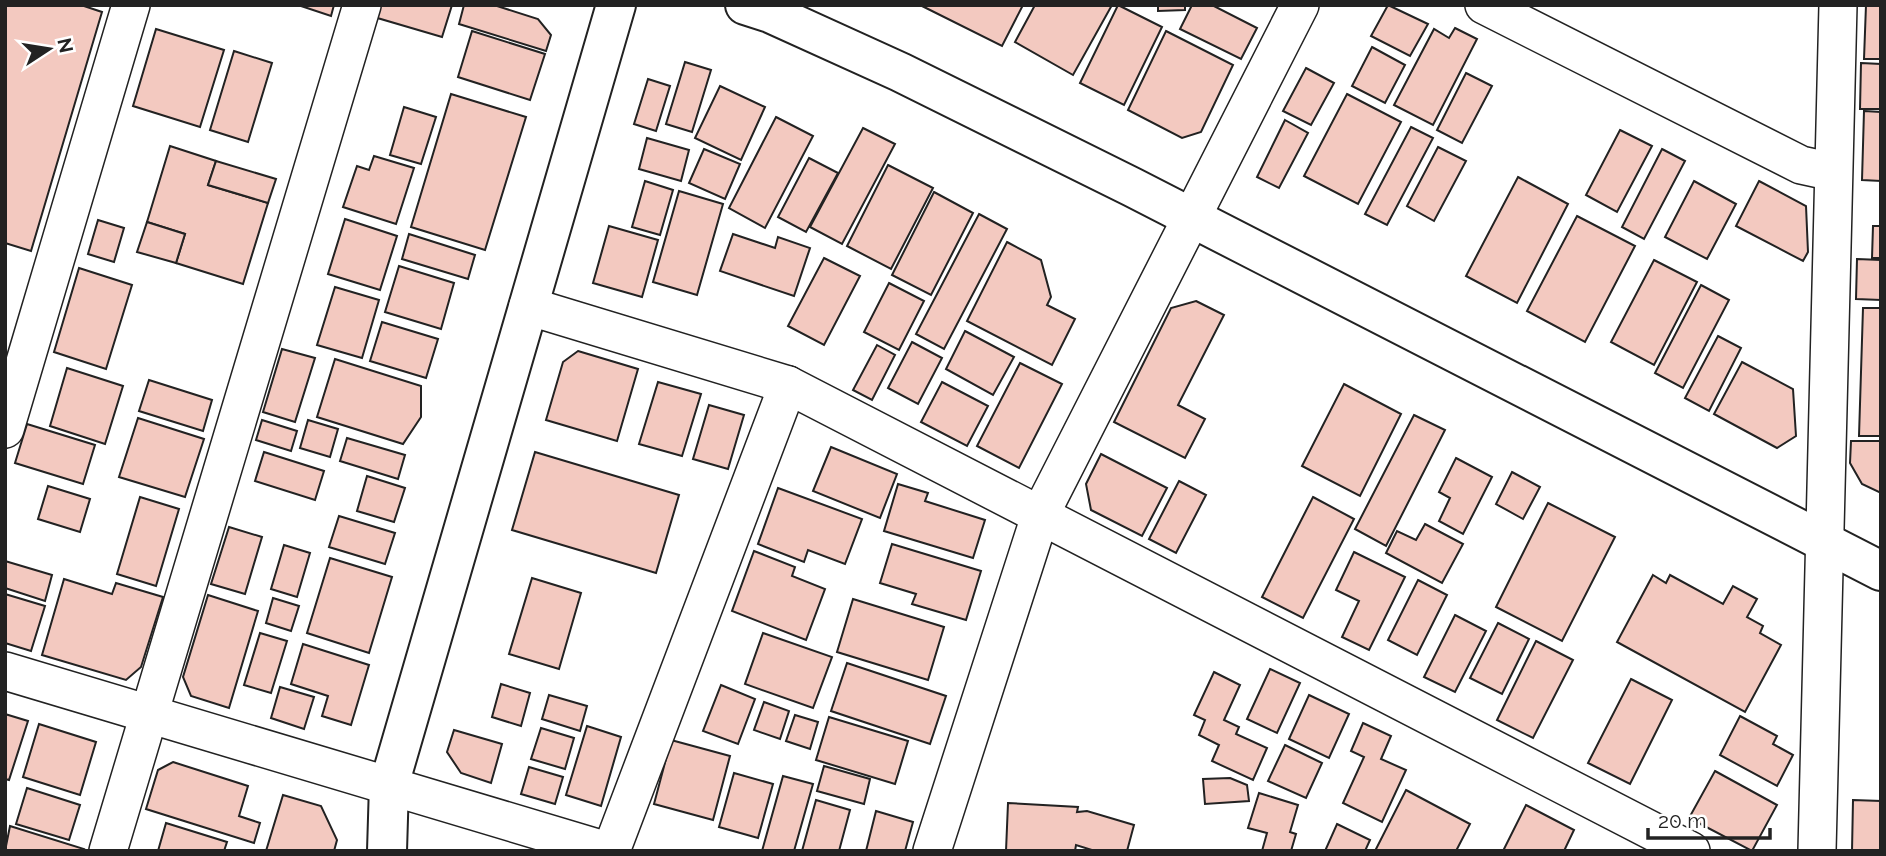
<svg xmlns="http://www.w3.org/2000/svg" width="1886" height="856" font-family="Raleway,sans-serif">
<rect width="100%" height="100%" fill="#fff"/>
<g fill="#f3c9c0" stroke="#222" stroke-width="2">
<polygon points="5,5 81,5 102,12 31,251 5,243"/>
<polygon points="298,5 334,5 331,16"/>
<polygon points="378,5 452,5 442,37 374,17"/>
<polygon points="464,5 494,5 538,19 551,35 546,51 459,24"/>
<polygon points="920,5 1023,5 1002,46"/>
<polygon points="1035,5 1112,5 1073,75 1015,42"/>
<polygon points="1118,5 1162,27 1124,105 1080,83"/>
<polygon points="1158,5 1185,5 1185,10 1158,11"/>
<polygon points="1192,5 1212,5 1257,28 1241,59 1180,29"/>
<polygon points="1388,5 1428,24 1410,56 1371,36"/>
<polygon points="1866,5 1881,5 1881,59 1864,59"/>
<polygon points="1455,28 1477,39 1433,125 1394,105 1434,29 1449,38"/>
<polygon points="156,29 224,50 200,127 133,106"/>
<polygon points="472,31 545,54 530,100 458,77"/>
<polygon points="1166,31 1233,65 1201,132 1182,138 1128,110"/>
<polygon points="1372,47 1405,65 1385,103 1352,86"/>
<polygon points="234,51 272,63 248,142 210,130"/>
<polygon points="685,62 711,70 692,132 666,124"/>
<polygon points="1861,63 1881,64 1881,109 1860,109"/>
<polygon points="1306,68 1334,83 1311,125 1283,111"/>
<polygon points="1466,73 1492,86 1462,143 1437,130"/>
<polygon points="648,79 670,86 656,131 634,124"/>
<polygon points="720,86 765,107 741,160 695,138"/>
<polygon points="451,94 526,117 485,250 411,227"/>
<polygon points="1347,94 1401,122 1358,204 1304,176"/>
<polygon points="404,107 436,117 421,164 390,155"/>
<polygon points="1864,111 1881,112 1881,181 1862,180"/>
<polygon points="776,117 813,136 765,228 729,208"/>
<polygon points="1285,120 1308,133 1279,188 1257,177"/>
<polygon points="1411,127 1433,138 1387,225 1365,214"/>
<polygon points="863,128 895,144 842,244 810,227"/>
<polygon points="1620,130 1652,146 1617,212 1586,195"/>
<polygon points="647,138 689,150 681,181 639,169"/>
<polygon points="170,146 216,161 208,185 268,203 243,284 176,263 185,234 147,222"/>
<polygon points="1438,147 1466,161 1434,221 1407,206"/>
<polygon points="704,149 740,164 725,199 689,183"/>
<polygon points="1662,149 1685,161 1644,239 1622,227"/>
<polygon points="374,156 414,168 396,224 343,207 357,166 369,170"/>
<polygon points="809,158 838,173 806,232 778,217"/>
<polygon points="216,161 276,179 268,203 208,185"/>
<polygon points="888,165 933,188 891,269 847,246"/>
<polygon points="1518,177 1568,204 1517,303 1466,276"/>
<polygon points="645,181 673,190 660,235 632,227"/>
<polygon points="1694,181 1736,204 1707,259 1665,237"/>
<polygon points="1759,181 1806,206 1808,252 1803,261 1736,226"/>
<polygon points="679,191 723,204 697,295 653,282"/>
<polygon points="934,192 973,213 931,295 892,275"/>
<polygon points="979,214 1007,229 944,349 916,334"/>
<polygon points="1577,216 1635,246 1585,342 1527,311"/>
<polygon points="345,219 397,236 380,290 328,274"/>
<polygon points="98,220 124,228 114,262 88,254"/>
<polygon points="147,222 185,234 176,263 137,252"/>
<polygon points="609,226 658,240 642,297 593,283"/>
<polygon points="1873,226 1881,226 1881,258 1872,258"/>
<polygon points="409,234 475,255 468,279 402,259"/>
<polygon points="733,234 775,248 778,237 810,248 794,296 720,271"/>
<polygon points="1007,242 1041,260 1051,297 1047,305 1075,319 1052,365 967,321"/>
<polygon points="824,258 860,276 824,345 788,326"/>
<polygon points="1857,259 1881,260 1881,300 1856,299"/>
<polygon points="1654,260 1697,282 1654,365 1611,342"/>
<polygon points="399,266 454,283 441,329 385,312"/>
<polygon points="79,268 132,285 106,369 54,352"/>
<polygon points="889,283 924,301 899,350 864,332"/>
<polygon points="1701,285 1729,300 1683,388 1655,373"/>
<polygon points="335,287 379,300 362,358 317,345"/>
<polygon points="1196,301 1224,315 1178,405 1205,419 1185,458 1114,422 1171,308"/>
<polygon points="1863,308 1881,308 1881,436 1859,436"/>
<polygon points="382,322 438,339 426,378 370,361"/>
<polygon points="965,331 1014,357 993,395 946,369"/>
<polygon points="1718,336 1741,348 1709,411 1685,398"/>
<polygon points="912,342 942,358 918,404 888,388"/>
<polygon points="877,345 895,355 872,400 853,390"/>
<polygon points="282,349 315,358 295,422 263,412"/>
<polygon points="578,351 638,369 617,441 546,420 563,362"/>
<polygon points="335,359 421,386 421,417 403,444 317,417"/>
<polygon points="1742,362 1793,389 1796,436 1777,448 1714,414"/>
<polygon points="1020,363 1062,384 1019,468 977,446"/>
<polygon points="67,368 123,386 105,444 50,426"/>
<polygon points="149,380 212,400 203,431 139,411"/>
<polygon points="658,382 701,394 682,456 639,444"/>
<polygon points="942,382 988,406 967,446 921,422"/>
<polygon points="1344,384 1401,414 1360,496 1302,466"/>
<polygon points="709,405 744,415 728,469 693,459"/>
<polygon points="1414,415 1445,430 1386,546 1355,529"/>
<polygon points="138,418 204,439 185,497 119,477"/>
<polygon points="262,420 297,431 291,451 256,440"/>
<polygon points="308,420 338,429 330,457 300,448"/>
<polygon points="27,424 95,445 83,484 15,463"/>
<polygon points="347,438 405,455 398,479 340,461"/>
<polygon points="1851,441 1881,441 1881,493 1862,484 1850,463"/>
<polygon points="831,447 897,474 880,518 813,491"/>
<polygon points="264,452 324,471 315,500 255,481"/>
<polygon points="535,452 679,495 656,573 512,530"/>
<polygon points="1101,454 1167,488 1142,536 1091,510 1086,484"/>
<polygon points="1456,458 1492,477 1463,534 1439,521 1450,498 1439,492"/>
<polygon points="1512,472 1540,487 1523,519 1496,504"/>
<polygon points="367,476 405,488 394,522 357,511"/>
<polygon points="1179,481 1206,495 1176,553 1149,539"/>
<polygon points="898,484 928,493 925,501 985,520 973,558 884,531"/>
<polygon points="48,486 90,499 80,532 38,519"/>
<polygon points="778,488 862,519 845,564 808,550 804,562 758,544"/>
<polygon points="140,497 179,509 156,586 117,574"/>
<polygon points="1313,497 1354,519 1303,618 1262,597"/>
<polygon points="1548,503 1615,537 1562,641 1496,607"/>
<polygon points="339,516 395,533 385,564 329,547"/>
<polygon points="1425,524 1463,544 1442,583 1386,553 1397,531 1416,540"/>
<polygon points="229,527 262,537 245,594 211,584"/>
<polygon points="892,544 981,571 966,620 912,604 916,594 880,583"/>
<polygon points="284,545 310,553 297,597 271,589"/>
<polygon points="754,551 795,567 792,576 825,589 806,640 732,611"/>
<polygon points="1354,552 1405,577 1369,650 1342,637 1359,601 1336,590"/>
<polygon points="330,558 392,577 369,653 307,633"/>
<polygon points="5,561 52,575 45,601 5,588"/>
<polygon points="1653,575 1666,583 1670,575 1723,604 1733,586 1757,599 1747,617 1763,626 1760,633 1781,645 1745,712 1617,642"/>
<polygon points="532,578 581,593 559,669 509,654"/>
<polygon points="64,579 112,594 116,583 163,597 141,667 126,680 42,655"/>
<polygon points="1418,580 1447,595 1417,655 1388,640"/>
<polygon points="5,594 45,606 31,651 5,643"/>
<polygon points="208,595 258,611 229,708 191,696 183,677"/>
<polygon points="273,598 299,606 291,631 266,623"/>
<polygon points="853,599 944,627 928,680 837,652"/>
<polygon points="1455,615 1486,631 1455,692 1424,677"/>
<polygon points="1498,623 1529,639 1502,694 1470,678"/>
<polygon points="260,633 287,641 271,693 244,685"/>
<polygon points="763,633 832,657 813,708 745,684"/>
<polygon points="1536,641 1573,660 1533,738 1497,720"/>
<polygon points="303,644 369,665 351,725 322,716 328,696 291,684"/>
<polygon points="847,663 946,696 930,744 831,711"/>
<polygon points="1270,669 1300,683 1277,733 1247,719"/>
<polygon points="1214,672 1240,685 1224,720 1239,727 1236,734 1267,748 1253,780 1212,761 1219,745 1199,735 1205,720 1194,715"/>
<polygon points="1631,679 1672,700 1630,784 1588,763"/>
<polygon points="501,684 530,693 521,726 492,717"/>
<polygon points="721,685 755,699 738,744 703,731"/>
<polygon points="280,687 314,697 304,729 271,718"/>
<polygon points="549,695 587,706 580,731 542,719"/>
<polygon points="1309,695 1349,714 1329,758 1289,739"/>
<polygon points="764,702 789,711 780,739 754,730"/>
<polygon points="5,714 28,721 9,780 5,779"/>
<polygon points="795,715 818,722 810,749 786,741"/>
<polygon points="1740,716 1777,736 1773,744 1793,755 1777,786 1720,755"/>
<polygon points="829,717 908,741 895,784 816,760"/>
<polygon points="1363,723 1391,736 1381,759 1406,770 1382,822 1343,803 1364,757 1351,751"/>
<polygon points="39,724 96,742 80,795 23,777"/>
<polygon points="587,726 621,737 601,806 566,795"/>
<polygon points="541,728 574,738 565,769 531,759"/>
<polygon points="454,730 502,744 491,783 461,773 447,752"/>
<polygon points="671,740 730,756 713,820 654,804"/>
<polygon points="1285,745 1322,763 1306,798 1268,781"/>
<polygon points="173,762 248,786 239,816 260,823 254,843 146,809 158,770"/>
<polygon points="824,766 870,779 864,804 817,791"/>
<polygon points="529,767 563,777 555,804 521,794"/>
<polygon points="1715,771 1777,805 1752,851 1689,818"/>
<polygon points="734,773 773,784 758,838 719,827"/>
<polygon points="783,776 813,784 794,851 762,851"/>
<polygon points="1230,778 1247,785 1249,801 1205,804 1203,779"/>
<polygon points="27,788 80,805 69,840 16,824"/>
<polygon points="1406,790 1470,824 1456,851 1375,851"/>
<polygon points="1259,793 1298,805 1290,832 1296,834 1291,851 1262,851 1267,833 1248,828"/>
<polygon points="283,795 321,806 337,840 334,851 266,851"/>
<polygon points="816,800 850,810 839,851 802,851"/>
<polygon points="1853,800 1881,801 1881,851 1852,851"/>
<polygon points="1008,803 1078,807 1077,812 1087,811 1134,825 1127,851 1095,851 1076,845 1075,851 1006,851"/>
<polygon points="1526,805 1574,830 1564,851 1503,851"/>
<polygon points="876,811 913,822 905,851 866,851"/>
<polygon points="166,823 227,842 224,851 158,851"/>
<polygon points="1337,824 1370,840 1365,851 1325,851"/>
<polygon points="10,826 84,849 83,851 5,851"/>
</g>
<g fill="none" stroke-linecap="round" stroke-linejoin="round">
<defs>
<g id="minor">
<polyline points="1484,5 1801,165 1833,172"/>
<polyline points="528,306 788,385 1691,851"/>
<polyline points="5,429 131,5"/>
<polyline points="5,671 607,851"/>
<polyline points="108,851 362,5"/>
<polyline points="611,851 788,385"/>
<polyline points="932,851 1041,513 1300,5"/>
<polyline points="1817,851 1838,5"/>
</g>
<g id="tertiary">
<polyline points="745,5 770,13 900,72 1132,187 1881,571"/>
<polyline points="387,851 389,785 616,5"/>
</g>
</defs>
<use href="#minor" stroke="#222" stroke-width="40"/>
<use href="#tertiary" stroke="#222" stroke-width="42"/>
<use href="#minor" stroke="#fff" stroke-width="37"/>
<use href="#tertiary" stroke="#fff" stroke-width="38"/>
</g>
<rect width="1886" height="856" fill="none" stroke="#222222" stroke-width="14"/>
<g transform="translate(49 49) rotate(78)" stroke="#ffffff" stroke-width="5" paint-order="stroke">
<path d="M0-5L12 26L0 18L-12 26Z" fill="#222222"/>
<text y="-10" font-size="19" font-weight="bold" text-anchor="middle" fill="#222222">N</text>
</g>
<path d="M1648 828v10h122v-10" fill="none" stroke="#222222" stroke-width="3.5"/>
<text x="1658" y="828" font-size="21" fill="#222222" stroke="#ffffff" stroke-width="5" paint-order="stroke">20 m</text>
</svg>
